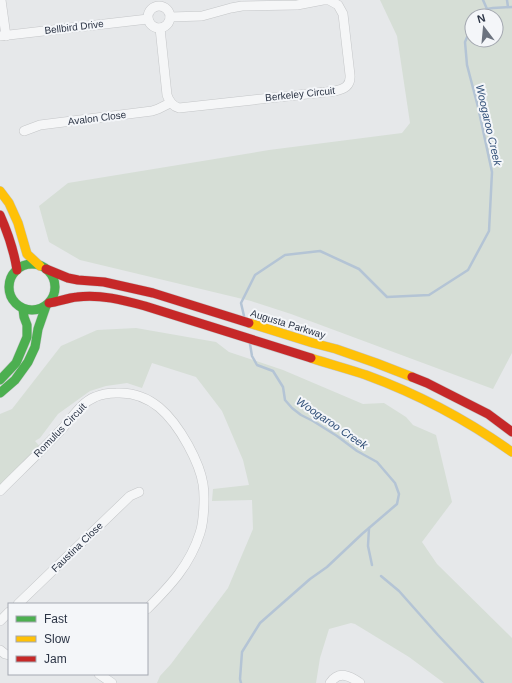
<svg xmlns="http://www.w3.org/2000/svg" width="512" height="683" font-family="Arial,sans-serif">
<rect width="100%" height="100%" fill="#e6e8ea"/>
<g fill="#d6ded6" fill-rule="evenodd">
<path d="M380,0H512V353L493,389L291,314L251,301L80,260L49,242L39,206L68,183L269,150L402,133L410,123L397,36ZM472,16H496V40H472Z"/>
<polygon points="136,328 216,342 229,352 283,370 363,404 384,403 406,417 413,425 436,435 452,502 422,542 437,564 512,638 512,683 444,683 409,657 355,624 351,623 329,629 320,658 316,683 157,683 160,676 171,664 228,588 253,529 252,500 212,501 213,489 249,485 243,460 222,411 196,377 152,363 142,388 127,383 106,386 90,391 58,414 40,438 35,441 42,449 0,490 0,414 12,409 61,346 97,330"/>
</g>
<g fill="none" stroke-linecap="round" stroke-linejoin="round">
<g stroke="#b4c4d5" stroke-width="2.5">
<polyline points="483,0 487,9"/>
<polyline points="507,0 508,7"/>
<polyline points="480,16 487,9 493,8 512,7"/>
<polyline points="244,316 241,303 255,275 285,255 320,251 359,269 387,297 429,295 468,270 489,231 492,172 478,107 467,65 465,42 472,26"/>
<polyline points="369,528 368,546 372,565"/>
<polyline points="381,576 399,591 438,635 483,683"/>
<polyline points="241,683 240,679 242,652 260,623 310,579 327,567 362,534 397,504 399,494 395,483 377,462 357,451 337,436 313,421 301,415 292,408 285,400 283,387 273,371 257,365 252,356 250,344"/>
</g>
<defs>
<g id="street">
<polyline points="1,0 6,36"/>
<circle cx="159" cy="17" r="11"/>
<path d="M160,28L167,95C169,101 172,106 179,108L335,91C344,89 351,86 350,75L343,14L338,5L329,0H323L297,5L242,6L231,8L202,16L170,17"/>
<polyline points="0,36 148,19"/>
<polyline points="24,131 40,125 152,111 158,109 170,103"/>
<path d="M0,491C20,471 41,451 60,431C71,420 80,403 95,397C102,394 109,393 116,393C151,391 172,416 188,445C194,456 201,471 203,484C205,496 204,521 200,533C190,565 170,586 147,609"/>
<polyline points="18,604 130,496 139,492"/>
<polyline points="0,621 9,612"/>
<polyline points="0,650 5,654 9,655"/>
<polyline points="99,674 112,683"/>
<path d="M330,683C339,670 350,676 360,683"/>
</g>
<g id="fast">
<circle cx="32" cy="287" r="23"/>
<polyline points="0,380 16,363 27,337 27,325 24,317 23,309"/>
<polyline points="0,393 15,380 28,362 35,347 38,329 46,306"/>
</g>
<g id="slow">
<polyline points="0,191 9,203 18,223 27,254 40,266"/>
<polyline points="249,323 313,343 336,349 376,363 412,377"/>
<path d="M311,358C329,364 348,369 366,375C418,394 467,420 512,452"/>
</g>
<g id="jam">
<path d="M0,215C8,233 14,251 17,270"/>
<polyline points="46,269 68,278 78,280 104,282 153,293 249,323"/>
<path d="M49,303C58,302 67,298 77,297C100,294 123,300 145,306L311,358"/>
<polyline points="412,377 427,383 488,414 512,432"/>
</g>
</defs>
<use href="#street" stroke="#c4c6c8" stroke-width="10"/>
<use href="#fast" stroke="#c4c6c8" stroke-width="10"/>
<use href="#slow" stroke="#c4c6c8" stroke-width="10"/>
<use href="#jam" stroke="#c4c6c8" stroke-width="10"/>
<use href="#street" stroke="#f5f6f7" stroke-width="9"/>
<use href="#fast" stroke="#4caf50" stroke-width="9"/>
<use href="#slow" stroke="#ffc107" stroke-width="9"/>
<use href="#jam" stroke="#c62828" stroke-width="9"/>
</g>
<g text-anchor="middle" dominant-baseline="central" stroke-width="4" stroke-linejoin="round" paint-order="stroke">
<g font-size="10" fill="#2b3445" stroke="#f4f6f9">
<text transform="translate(74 27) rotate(-7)">Bellbird Drive</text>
<text transform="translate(300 94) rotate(-6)">Berkeley Circuit</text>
<text transform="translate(97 118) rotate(-7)">Avalon Close</text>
<text transform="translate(288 324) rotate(17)">Augusta Parkway</text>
<text transform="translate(60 430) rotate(-46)">Romulus Circuit</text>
<text transform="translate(77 547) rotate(-44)">Faustina Close</text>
</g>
<g font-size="11" font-style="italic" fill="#34527a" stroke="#f4f6f9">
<text transform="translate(489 125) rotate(77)">Woogaroo Creek</text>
<text transform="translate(332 423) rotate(34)">Woogaroo Creek</text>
</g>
</g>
<rect x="8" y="603" width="140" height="72" fill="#f4f6f9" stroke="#a4a8b1"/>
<rect x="16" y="616" width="20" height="6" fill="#4caf50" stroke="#a4a8b1"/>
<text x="44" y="623" font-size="12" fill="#2b3445">Fast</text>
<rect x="16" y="636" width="20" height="6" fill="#ffc107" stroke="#a4a8b1"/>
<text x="44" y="643" font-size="12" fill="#2b3445">Slow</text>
<rect x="16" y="656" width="20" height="6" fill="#c62828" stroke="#a4a8b1"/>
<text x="44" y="663" font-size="12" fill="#2b3445">Jam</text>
<g transform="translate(484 28) rotate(344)"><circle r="19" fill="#f4f6f9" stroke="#a4a8b1"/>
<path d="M0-3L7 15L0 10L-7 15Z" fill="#6c737f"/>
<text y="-6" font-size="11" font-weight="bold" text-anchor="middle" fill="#2b3445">N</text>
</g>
</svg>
